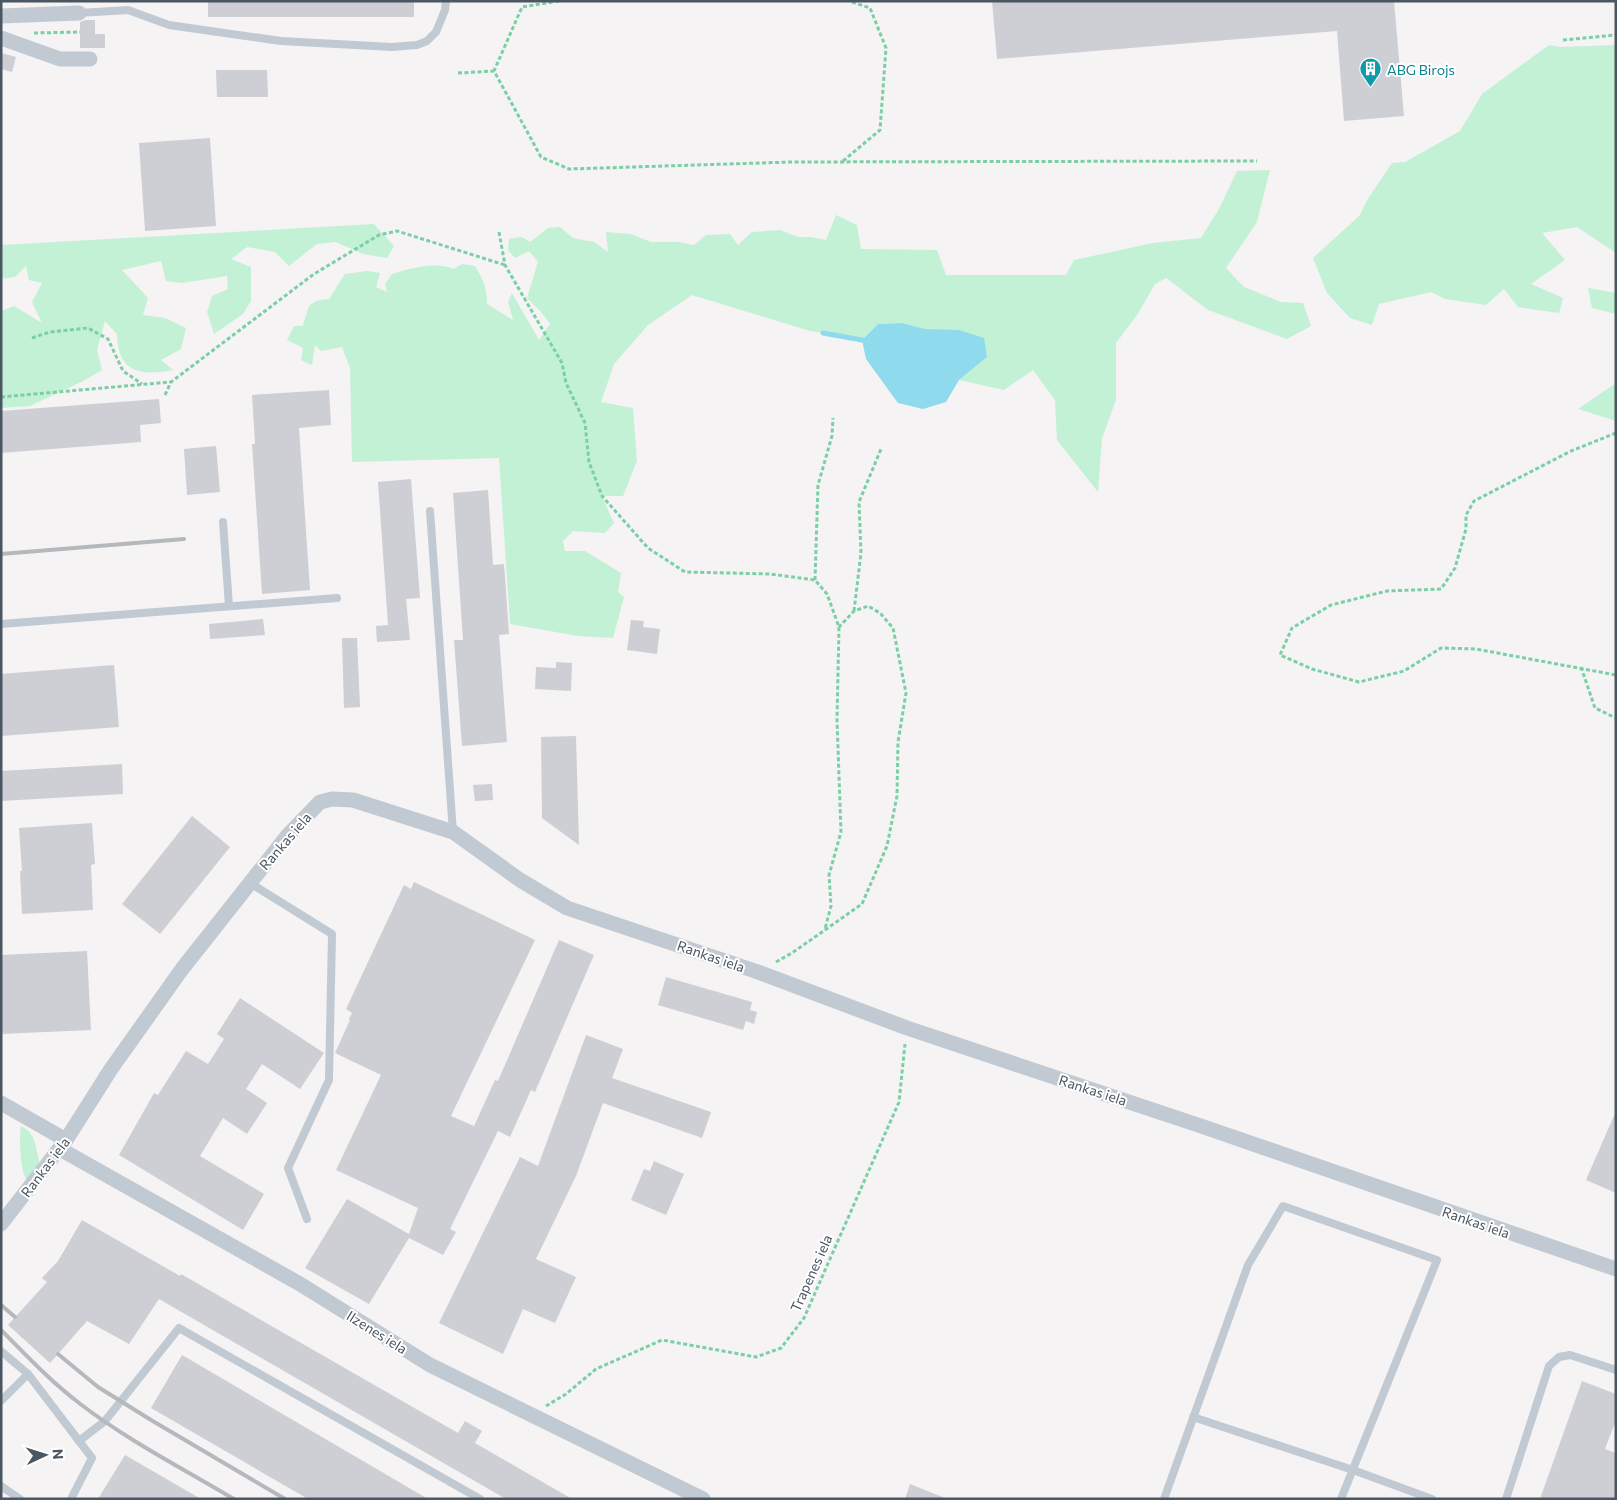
<svg xmlns="http://www.w3.org/2000/svg" width="1617" height="1500" font-family="Commissioner,sans-serif">
<rect width="100%" height="100%" fill="#f5f3f3"/>
<g fill="#c3f1d5">
<polygon points="1549,45 1560,47 1616,45 1616,253 1577,227 1542,233 1565,260 1531,284 1563,298 1559,313 1518,307 1504,289 1486,305 1445,299 1431,292 1379,304 1372,325 1350,318 1327,293 1313,258 1360,215 1367,200 1392,163 1405,162 1460,131 1482,94"/>
<path d="M1270,170L1257,222L1226,268L1244,287L1281,302L1303,303L1311,326L1287,339L1208,310L1166,278L1155,284L1137,315L1116,343V400L1102,438L1098,492L1057,440L1055,400L1033,370L1004,390L959,380L987,357L931,329H925L902,323L878,324L862,340L810,331L692,295L648,325L614,364L601,402L633,408L637,461L623,496H602L614,523L605,533L573,531L563,541L565,551H585L621,573L618,592L624,597L613,638L578,636L510,624L499,458L352,462L350,368L342,347L321,351L315,345L312,365L301,360L303,348L287,340L294,326H303C309,306 307,301 329,299L345,274L367,271L380,273L376,287L387,292L385,284L392,274C411,268 435,261 454,269L462,264L475,266C483,279 487,289 487,304L513,320L508,302L512,293L539,340L550,324L541,312L527,298L538,262L529,251L515,258L508,250L509,239L522,237L530,242L548,228L560,227L573,238L594,242L608,252L606,232L631,234L651,242H679L694,245L706,235L730,234L738,245L752,232L780,230L798,237H811L826,240L836,215L857,225L861,249L937,250L946,275H1066L1074,260L1153,243L1201,238L1219,209L1237,171Z"/>
<path d="M374,224L394,246L387,258L363,254L336,242L317,244L289,266L275,252L247,247L231,259L251,267V301L243,314L214,334L207,312L212,296L228,289L227,276L182,283L166,281L161,261L122,270L148,298L143,315L165,318L186,328L181,349L161,360L173,370C140,376 118,373 117,334L105,321L97,350L102,370L83,381L30,406L1,408V311L14,306L42,323L32,302L42,283L29,280L26,266L15,277L1,279V245Z"/>
<polygon points="1588,288 1616,293 1616,314 1592,308"/>
<polygon points="1616,383 1616,421 1578,409"/>
<path d="M21,1126C36,1134 35,1145 39,1160V1163L27,1180C20,1173 19,1138 21,1126Z"/>
</g>
<polygon fill="#90daee" points="902,323 925,329 959,330 984,338 987,357 959,380 946,402 923,409 898,403 866,359 862,340 878,324"/>
<g fill="none" stroke-linecap="round" stroke-linejoin="round">
<polyline stroke="#90daee" stroke-width="5" points="823,333 862,340"/>
</g>
<g fill="#cdcfd5">
<rect x="208" y="1" width="206" height="16"/>
<polygon points="992,1 1394,1 1404,116 1344,121 1337,31 997,59"/>
<polygon points="85,20 95,20 95,34 105,34 105,48 80,48 80,22"/>
<polygon points="1,53 16,57 12,72 1,69"/>
<polygon points="216,70 267,70 268,97 217,97"/>
<polygon points="210,138 216,226 145,231 139,143"/>
<polygon points="329,390 331,425 299,428 310,590 262,594 252,444 255,444 252,395"/>
<polygon points="159,399 161,423 140,425 141,442 1,453 1,411"/>
<polygon points="216,446 220,492 187,495 184,449"/>
<polygon points="411,479 420,598 406,599 410,640 377,642 376,626 388,625 378,482"/>
<polygon points="488,490 493,565 504,564 509,634 499,635 507,742 462,746 454,640 463,640 453,493"/>
<polygon points="263,619 265,635 210,639 209,624"/>
<polygon points="631,620 644,621 643,627 660,629 657,654 627,650"/>
<polygon points="342,638 357,638 360,707 344,708"/>
<polygon points="556,662 572,663 571,691 535,689 536,667 556,668"/>
<polygon points="114,665 119,727 1,736 1,674"/>
<polygon points="576,736 579,845 542,818 541,737"/>
<polygon points="122,764 123,794 1,801 1,771"/>
<polygon points="492,784 493,800 475,801 473,785"/>
<polygon points="192,816 230,847 160,934 122,904"/>
<polygon points="92,823 95,864 91,865 93,910 22,914 20,871 22,871 19,828"/>
<polygon points="414,882 535,940 451,1116 474,1126 495,1080 498,1081 559,940 594,955 535,1092 531,1090 510,1137 498,1131 450,1229 456,1232 443,1255 409,1238 369,1304 305,1268 347,1199 409,1234 418,1208 336,1170 381,1075 335,1053 350,1020 349,1019 352,1013 346,1009 404,885 411,889"/>
<polygon points="87,951 91,1030 1,1034 1,955"/>
<polygon points="666,977 752,1002 750,1010 757,1012 754,1024 746,1021 743,1030 658,1005"/>
<polygon points="240,998 324,1053 300,1089 262,1064 246,1089 267,1103 247,1134 223,1118 200,1156 264,1194 243,1230 119,1155 154,1093 158,1095 186,1051 208,1064 224,1039 217,1034"/>
<polygon points="586,1035 623,1049 612,1078 711,1112 702,1138 603,1103 576,1176 536,1259 576,1277 555,1323 523,1309 503,1354 439,1323 520,1157 538,1166"/>
<polygon points="1616,1111 1616,1193 1586,1180"/>
<polygon points="654,1161 684,1174 666,1215 631,1200 644,1169 650,1171"/>
<polygon points="82,1220 180,1276 181,1274 458,1433 465,1421 482,1431 475,1443 572,1499 506,1499 159,1299 129,1344 87,1321 50,1363 8,1325 47,1282 42,1278 58,1261"/>
<polygon points="182,1355 428,1499 308,1499 151,1408"/>
<polygon points="1582,1381 1616,1394 1616,1420 1605,1449 1616,1453 1616,1499 1540,1499"/>
<polygon points="125,1455 201,1499 98,1499"/>
<polygon points="910,1484 945,1498 945,1499 905,1499"/>
</g>
<g fill="none" stroke-linecap="round" stroke-linejoin="round">
<g stroke="#7ad0a6" stroke-width="3" stroke-dasharray="4 2.5" stroke-linecap="butt">
<polyline points="559,1 522,7 494,71 541,157 569,169 792,162 1257,161"/>
<polyline points="34,33 80,32"/>
<polyline points="1563,40 1616,35"/>
<polyline points="458,73 494,71"/>
<polyline points="843,161 880,130 886,48 870,8 849,1"/>
<polyline points="499,232 505,265 562,363 566,383 585,423 589,462 602,496 648,548 685,572 770,574 815,580 827,594 839,627 837,720 841,832 829,875 831,906 825,929"/>
<polyline points="32,338 50,332 88,328 108,339 123,371 142,384"/>
<polyline points="165,395 171,382 314,274 379,235 397,231 505,265"/>
<polyline points="1,397 170,382"/>
<polyline points="1616,433 1571,451 1474,501 1466,515 1466,529 1455,568 1441,589 1387,591 1331,605 1292,628 1280,655 1312,669 1359,682 1404,671 1441,648 1476,649 1616,675"/>
<polyline points="815,580 818,485 832,436 833,418"/>
<polyline points="854,611 861,553 859,502 881,449"/>
<polyline points="1581,667 1595,708 1616,718"/>
<polyline points="776,962 792,953 862,904 887,846 897,796 898,742 906,693 893,628 880,613 868,606 854,611 839,627"/>
<polyline points="546,1406 566,1394 596,1369 662,1340 756,1357 781,1348 804,1318 899,1102 905,1044"/>
</g>
<g stroke="#c1cad2" stroke-width="8">
<polyline points="79,13 128,10 169,25 281,41 392,47 417,45 427,41 436,32 445,10 446,1"/>
<polyline points="430,511 453,832"/>
<polyline points="223,522 229,606"/>
<polyline points="1,624 337,598"/>
<polyline points="250,883 332,934 329,1080 288,1168 307,1219"/>
<polyline points="1,1351 28,1374 92,1458 71,1499"/>
<polyline points="1,1401 28,1374"/>
<polyline points="1193,1417 1353,1470 1432,1499"/>
<polyline points="79,1441 105,1421 179,1328 480,1499"/>
<polyline points="1,1486 20,1499"/>
<polyline points="1164,1499 1248,1265 1283,1206 1437,1260 1341,1499"/>
<polyline points="1506,1499 1549,1366 1559,1357 1570,1355 1616,1370"/>
</g>
<g stroke="#c1cad2" stroke-width="15">
<polyline points="1,16 79,13"/>
<polyline points="1,38 60,59 90,59"/>
<polyline points="1,1103 66,1140"/>
<polyline points="60,1149 300,1284 430,1365 703,1499"/>
<polyline points="1,1224 66,1140 111,1069 182,969 288,835 320,802 332,799 353,800 453,832 520,880 567,908 758,972 907,1028 1201,1126 1616,1269"/>
</g>
<g stroke="#b5b8bd" stroke-width="4">
<polyline points="1,554 184,539"/>
<polyline points="1,1305 15,1317"/>
<path d="M1,1330C26,1355 50,1381 79,1403C127,1440 182,1468 234,1499"/>
<polyline points="58,1354 98,1387 151,1420 285,1499"/>
</g>
</g>
<defs>
<symbol id="building-pin" viewBox="-11 -11 22 30"><path d="M0 17L-7.5 6A9.5 9.5 0 1 1 7.5 6Z" fill="#0f9aa8" stroke="#fff"/><path d="M-4-6H4V6H1V3H-1V6H-4ZM-2.5-4.3h1.7v1.8h-1.7ZM.8-4.3h1.7v1.8H.8ZM-2.5-1h1.7V.8h-1.7ZM.8-1h1.7V.8H.8Z" fill="#fff"/></symbol>
</defs>
<g fill-rule="evenodd">
<use href="#building-pin" x="1358" y="56" width="25" height="34"/>
</g>
<g text-anchor="middle" dominant-baseline="central" stroke-width="4" stroke-linejoin="round" paint-order="stroke">
<g font-size="14" fill="#0d838f" stroke="#fff" text-anchor="start">
<text x="1387" y="69">ABG Birojs</text>
</g>
<g font-size="14" fill="#4a5661" stroke="#fff">
<text transform="translate(285 841) rotate(-49)">Rankas iela</text>
<text transform="translate(711 956) rotate(19)">Rankas iela</text>
<text transform="translate(1093 1090) rotate(18)">Rankas iela</text>
<text transform="translate(45 1167) rotate(-53)">Rankas iela</text>
<text transform="translate(1476 1222) rotate(19)">Rankas iela</text>
<text transform="translate(811 1273) rotate(-66)">Trapenes iela</text>
<text transform="translate(377 1332) rotate(32)">Ilzenes iela</text>
</g>
</g>
<rect width="1617" height="1500" fill="none" stroke="#4a5661" stroke-width="5"/>
<g transform="translate(45 1455) rotate(86)" stroke="#ffffff" stroke-width="4" paint-order="stroke">
<path d="M0-4L9 19L0 12L-9 19Z" fill="#4a5661"/>
<text y="-8" font-size="14" font-weight="bold" text-anchor="middle" fill="#4a5661">N</text>
</g>
</svg>
